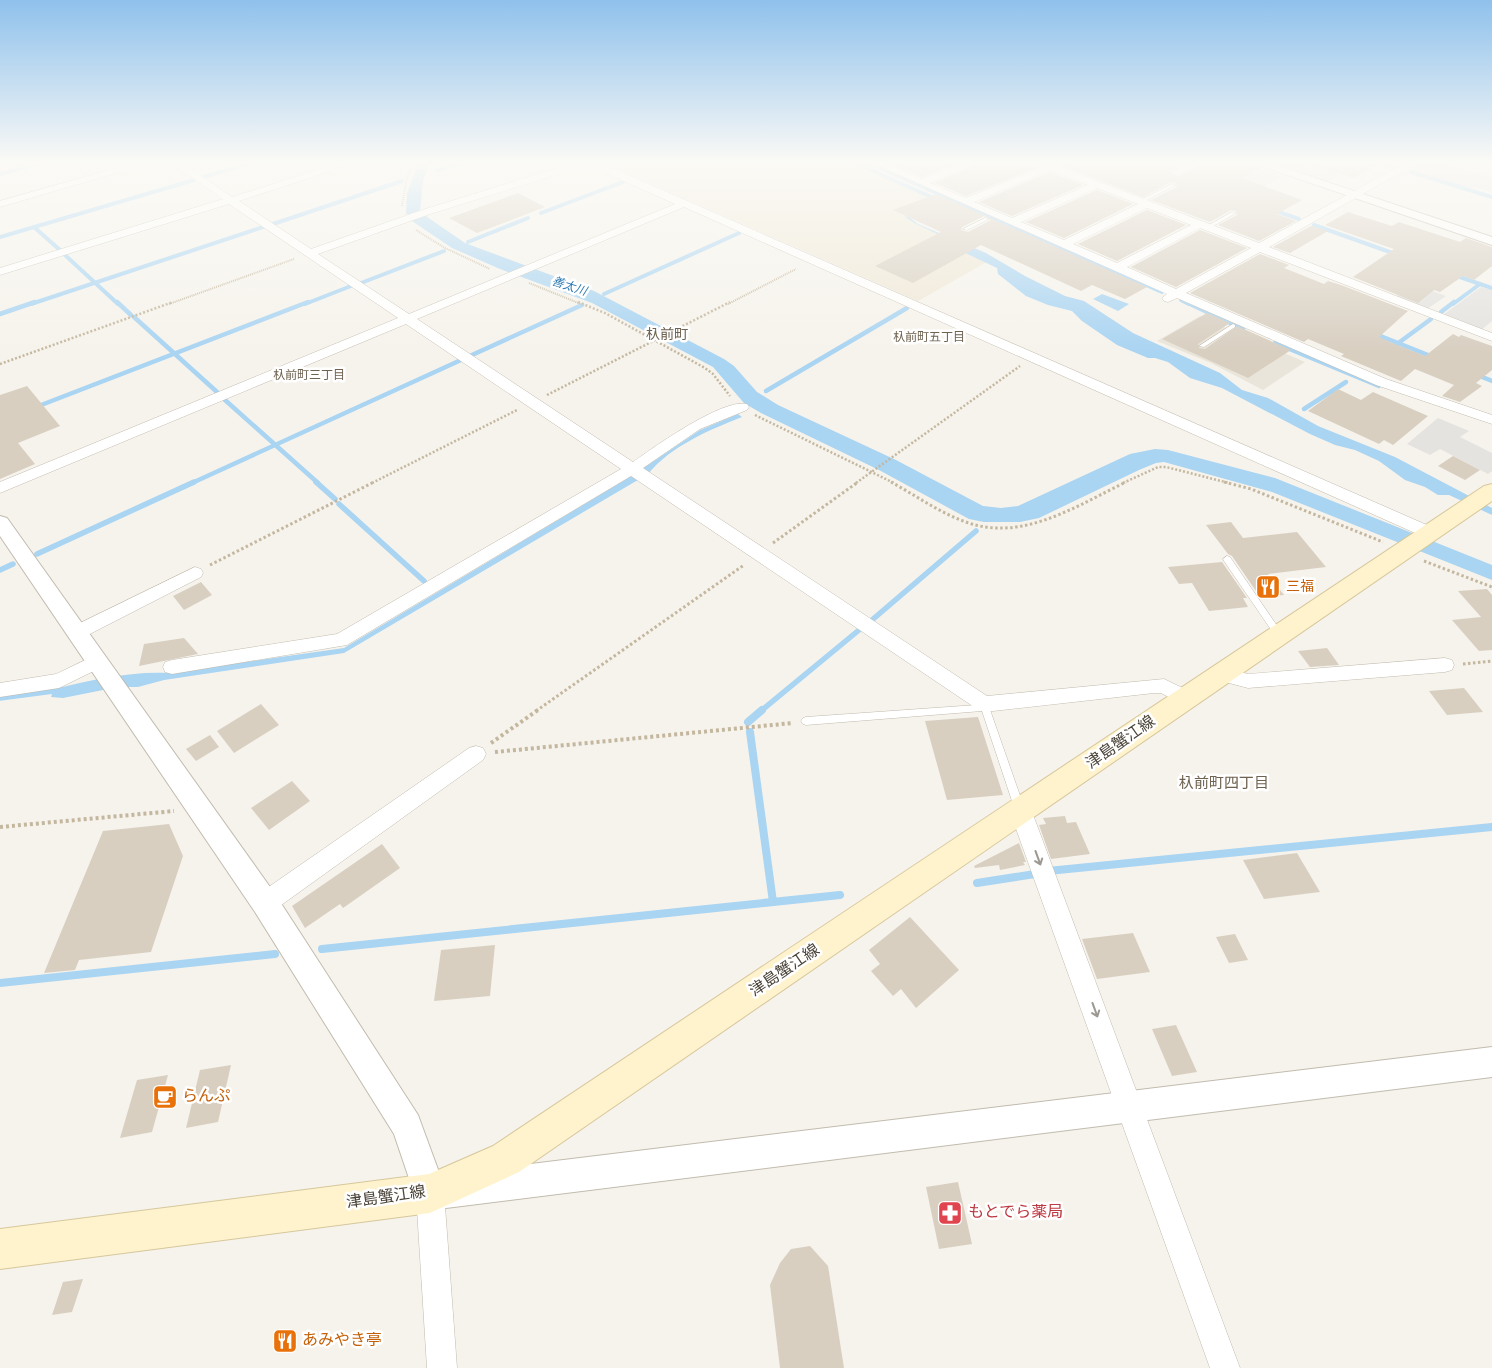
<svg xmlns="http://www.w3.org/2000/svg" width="1492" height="1368" font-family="Overpass,'Noto Sans JP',sans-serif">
<rect width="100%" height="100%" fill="#f6f3ec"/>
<polygon fill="#eae5da" points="1200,316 1219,325 1305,362 1263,390 1211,363 1157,341"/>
<polygon fill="#e6e2dd" points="1262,161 1321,161 1298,173"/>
<polygon fill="#efe8d6" points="599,161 849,161 940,202 906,217 916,224 947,238 957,249 987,262 918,301"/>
<g fill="#e5e3e0">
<polygon points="1321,161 1366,161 1327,182 1298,173"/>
<polygon points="1425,161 1435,161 1489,177 1492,176 1492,192 1474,187 1470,189 1409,170"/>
<polygon points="1261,169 1284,176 1257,190 1235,182"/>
<polygon points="1414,284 1446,296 1427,309 1395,297"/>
<polygon points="1481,287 1492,290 1492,321 1481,330 1443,315"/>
<polygon points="1438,418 1469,431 1460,437 1492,453 1492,471 1488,474 1440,449 1430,455 1407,444"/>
</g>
<g fill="#a9d4f2">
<polygon points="419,161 432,161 423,179 420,212 465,243 594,291 724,359 734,366 757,392 778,405 896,460 983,506 1001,508 1018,506 1130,454 1155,449 1168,450 1275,478 1492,565 1492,580 1272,492 1164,462 1156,463 1139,470 1039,518 1020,522 984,522 969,519 879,470 761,413 744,403 713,367 592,303 500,269 452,248 412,221 406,213 407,193"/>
<polygon points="908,216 918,224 986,253 1025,276 1065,296 1084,301 1133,333 1220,373 1242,390 1268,398 1318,426 1395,457 1492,508 1492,515 1449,495 1438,495 1425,487 1405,480 1379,461 1355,450 1335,445 1310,434 1222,388 1190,378 1168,362 1155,358 1148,358 1117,345 1082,321 1072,311 1048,305 1026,296 998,274 997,268 957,249 946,238 916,224 905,217"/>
<polygon points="1102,294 1129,304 1118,311 1093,299"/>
<path d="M738,414L742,417C709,430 671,446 648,474L344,653L164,680L138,687H118L63,698L51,697L54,689C92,680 130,671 169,673L344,648L633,475L700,430Z"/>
</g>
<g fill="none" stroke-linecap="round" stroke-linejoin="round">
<g stroke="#a9d4f2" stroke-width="4">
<polyline points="15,161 23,168"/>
<polyline points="851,161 936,199"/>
<polyline points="864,161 1162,292"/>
<polyline points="1375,161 1396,168"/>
<polyline points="438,170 467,161"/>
<polyline points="1411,172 1492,197"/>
<polyline points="0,174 49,161"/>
<polyline points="203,177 257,161"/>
<polyline points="1273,210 1299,219"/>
<polyline points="541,213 623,182"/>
<polyline points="273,224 402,181"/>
<polyline points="1314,225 1398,255"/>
<polyline points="34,227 61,251"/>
<polyline points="0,237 194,180"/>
<polyline points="468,242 528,218"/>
<polyline points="65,255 118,304"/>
<polyline points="1454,275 1492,288"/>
<polyline points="361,283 444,251"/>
<polyline points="604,294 739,233"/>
<polyline points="1181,300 1189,304"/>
<polyline points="31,304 263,227"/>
<polyline points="305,304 351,286"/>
<polyline points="1453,304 1480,284"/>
</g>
<g stroke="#a9d4f2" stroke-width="4.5">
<polyline points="117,302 131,315"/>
<polyline points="1186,302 1243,329"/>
<polyline points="1441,312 1454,302"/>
<polyline points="0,314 35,302"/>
<polyline points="134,317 217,392"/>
<polyline points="1373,333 1433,357"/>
<polyline points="1275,343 1379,386"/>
<polyline points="1397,344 1431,319"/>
<polyline points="472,355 582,305"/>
<polyline points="1477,375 1492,381"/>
<polyline points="766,391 907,308"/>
<polyline points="225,400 318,483"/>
<polyline points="36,407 308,302"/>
<polyline points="1304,409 1346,382"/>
<polyline points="192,483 461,360"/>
</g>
<g stroke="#a9d4f2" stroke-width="5.5">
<polyline points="316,482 335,499"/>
<polyline points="339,504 424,581"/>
<polyline points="37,554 194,482"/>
<polyline points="0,570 13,564"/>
<polyline points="872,620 976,531"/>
<polyline points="0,698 61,690"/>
<polyline points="761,711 859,630"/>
</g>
<g stroke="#a9d4f2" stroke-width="8">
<polyline points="748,722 762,710"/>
<polyline points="750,732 773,902"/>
<polyline points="1048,871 1492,827"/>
<polyline points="977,883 1035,874"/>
<polyline points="322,949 840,895"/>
<polyline points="0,983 275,954"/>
</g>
</g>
<g fill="#d8cfc1" fill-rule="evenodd">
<polygon points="887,161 961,161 922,177"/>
<polygon points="983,161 1020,161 1036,168 966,196 935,183"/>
<polygon points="1059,161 1188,161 1169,172 1179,177 1208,161 1245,161 1261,168 1242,178 1302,200 1277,214 1296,221 1259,241 1218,225 1237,215 1236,211 1231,210 1210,222 1151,200 1177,187 1176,183 1171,182 1143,197 1055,163"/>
<polygon points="1314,161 1384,161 1354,178 1313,165"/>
<polygon points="1050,172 1083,185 1012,216 979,202"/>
<polygon points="1097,190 1133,204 1064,238 1026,222"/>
<polygon points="518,193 545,207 477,233 449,218"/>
<path d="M936,194L1147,287L1125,299L1092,285L1081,291L981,245L913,283L875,266L941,232L893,210ZM984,216L991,220L968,232L961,230L962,227Z"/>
<polygon points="1147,210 1186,225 1117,261 1078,244"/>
<polygon points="1348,212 1392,226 1399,222 1460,242 1466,238 1492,247 1492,266 1474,280 1463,276 1440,292 1434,290 1418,303 1353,277 1394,249 1325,225"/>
<polygon points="1311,226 1328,231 1290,253 1273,247"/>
<polygon points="1200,230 1247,248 1176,287 1131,267"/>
<polygon points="1260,254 1289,265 1284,268 1324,284 1328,281 1341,285 1408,311 1379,337 1390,342 1425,356 1453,334 1459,337 1461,335 1492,346 1492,370 1476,383 1482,386 1460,402 1442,396 1454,385 1415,369 1401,381 1341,356 1344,354 1308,339 1304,342 1190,293"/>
<polygon points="1207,313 1230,323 1198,344 1199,348 1205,349 1237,326 1291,350 1248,378 1162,339"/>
<polygon points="27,386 60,426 18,443 35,464 0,479 0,395"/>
<polygon points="1338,389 1361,400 1373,392 1428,416 1393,445 1384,440 1379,444 1308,411"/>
<polygon points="1453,456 1480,470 1465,480 1438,466"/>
<polygon points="1231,522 1243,538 1297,532 1326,567 1268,574 1284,595 1260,597 1232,556 1228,554 1206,525"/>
<polygon points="1222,562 1247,598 1243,598 1248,607 1209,611 1192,583 1179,584 1168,567"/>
<polygon points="201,582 212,595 184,610 173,596"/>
<polygon points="1487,589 1492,595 1492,650 1479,651 1452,620 1481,617 1458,591"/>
<polygon points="184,638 198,654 139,666 144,644"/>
<polygon points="1327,648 1339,665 1310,667 1298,651"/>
<polygon points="1464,688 1483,712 1447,715 1429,691"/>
<polygon points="261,704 279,725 234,753 217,731"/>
<polygon points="978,717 1003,795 947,800 925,721"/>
<polygon points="210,735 219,747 196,761 186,749"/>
<polygon points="292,781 310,801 269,830 251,808"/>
<polygon points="1065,816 1067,823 1076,822 1090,854 1051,859 1039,825 1046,824 1043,818"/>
<polygon points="169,824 183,856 151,952 79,960 75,970 44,973 103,831"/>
<polygon points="1019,843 1026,862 1023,862 1025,865 1000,870 999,865 975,868 974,866"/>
<polygon points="382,844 400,868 343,908 340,904 305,928 292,906"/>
<polygon points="1297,853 1320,892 1264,899 1243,860"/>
<polygon points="910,917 959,970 916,1008 901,989 893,996 871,971 880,964 869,950"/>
<polygon points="1133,933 1150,972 1097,979 1082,939"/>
<polygon points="1235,934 1248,960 1229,963 1216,937"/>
<polygon points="495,945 490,996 434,1001 441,950"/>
<polygon points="1176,1025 1197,1072 1172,1076 1152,1029"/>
<polygon points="231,1065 218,1122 186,1128 200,1070"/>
<polygon points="168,1075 152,1132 120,1138 137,1080"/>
<polygon points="958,1182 972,1244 939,1249 926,1187"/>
<polygon points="810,1246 828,1266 844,1368 780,1368 770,1285 780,1263 791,1249"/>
<polygon points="83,1279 72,1312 52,1315 63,1282"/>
</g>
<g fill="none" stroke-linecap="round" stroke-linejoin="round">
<defs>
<g id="service">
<polygon points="1172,184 1176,185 1141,203 1137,202"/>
<polygon points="1232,212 1236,213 1208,229 1204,228"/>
<polygon points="985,218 989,219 967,230 963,229"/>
<polygon points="1233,324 1235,325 1235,327 1204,347 1199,346"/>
<polygon points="1227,556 1230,557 1282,633 1283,635 1282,637 1276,637 1224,561 1223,559"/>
<polygon points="984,700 987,701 988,704 1024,807 1022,810 1019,811 1016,810 1014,807 982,711 806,725 803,724 801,721 803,718 806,717 977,705"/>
</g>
<g id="minor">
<polygon points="141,161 157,161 0,207 0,201"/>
<path d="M168,161H179L232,197L346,161H361L239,201L311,249L422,210L580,161H596L1436,529L1438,533L1436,537H1424L684,207L417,319L633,462C654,447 723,398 747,404L749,407L747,410L700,429L643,468L987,696L1164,679L1193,693L1196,698L1193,703L1186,706L1161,693H1154L984,712L977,709L631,476L347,645L172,674L165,672L163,667L165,662L172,660L337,634L621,469L406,324L0,493V482L398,318L229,204L0,275V268L223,199ZM588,165L675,204L409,314L318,254L430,214Z"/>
<path d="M868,161H881L922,179L967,161H981L930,183L966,198L1042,167L1031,161H1045L1259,243L1409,161H1421L1269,247L1492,333V341L1260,252L1186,293L1386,379L1492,415V424L1376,385L1177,298L1168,302L1164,301L1162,298L1167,294ZM1050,170L1088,185L1012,218L974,202ZM1097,188L1138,204L1064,240L1021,222ZM1147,208L1191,225L1117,263L1073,244ZM1200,228L1251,248L1176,289L1127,267Z"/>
<polygon points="1193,161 1206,161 1179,175 1171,173"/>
<polygon points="195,567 201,569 203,573 201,577 84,637 78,639 72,637 69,632 72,627"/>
<polygon points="98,654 104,656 107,661 104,666 59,688 0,697 0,683 56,674"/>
<polygon points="1445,658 1452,660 1454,665 1452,670 1445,672 1248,688 1214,679 1212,674 1214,669 1221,667 1248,674"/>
<polygon points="476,746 483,748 486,754 483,760 273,911 265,914 257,911 254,903 257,895 469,748"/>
<polygon points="1021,803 1028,805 1032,812 1240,1368 1210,1368 1010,812 1014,805"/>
<polygon points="430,1179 440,1183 444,1193 457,1368 427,1368 416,1193 420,1183"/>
</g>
<g id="tertiary">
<polygon points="1247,161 1264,161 1492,237 1492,245"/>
<polygon points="0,516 7,518 275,894 418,1115 440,1175 1492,1047 1492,1077 430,1210 418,1205 394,1134 255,912 0,536"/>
</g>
<polygon id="secondary" points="1492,484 1492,501 519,1172 430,1213 0,1269 0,1229 429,1174 493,1146 1484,486"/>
</defs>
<use href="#service" stroke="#c2bbae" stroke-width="1"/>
<use href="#minor" stroke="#c2bbae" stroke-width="1"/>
<use href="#tertiary" stroke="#c2bbae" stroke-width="2"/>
<use href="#secondary" stroke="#d6c79b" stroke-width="2"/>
<g stroke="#c4b79f" stroke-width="2" stroke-dasharray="1 1" stroke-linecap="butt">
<polyline points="402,206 407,177 415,161"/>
<polyline points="416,230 445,248 490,269"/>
<polyline points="529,283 581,304"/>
<polyline points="169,304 294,259"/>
<polyline points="728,304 796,269"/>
</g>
<g stroke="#c4b79f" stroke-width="2.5" stroke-dasharray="2 2" stroke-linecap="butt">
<polyline points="578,302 605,313 705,368 713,374 730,396"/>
<polyline points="0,364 173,302"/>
<polyline points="547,395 730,302"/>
<polyline points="755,415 894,483"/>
<polyline points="372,483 517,410"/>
<polyline points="856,483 1020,366"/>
<polyline points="1123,483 1158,467 1166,467 1229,483"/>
</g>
<g stroke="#c4b79f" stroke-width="3" stroke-dasharray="2.5 2.5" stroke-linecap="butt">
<path d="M891,482C915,495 940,513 966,522C1022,543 1078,505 1126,482"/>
<polyline points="1224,482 1251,489 1383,542"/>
<polyline points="773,543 858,482"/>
<polyline points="1424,561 1492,587"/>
<polyline points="210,565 374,482"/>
<polyline points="1463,664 1492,661"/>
<polyline points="536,711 744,565"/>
</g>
<g stroke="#c4b79f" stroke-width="4" stroke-dasharray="3 3" stroke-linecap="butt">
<polyline points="491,743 538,710"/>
<polyline points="495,752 793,723"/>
<polyline points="0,827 174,811"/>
</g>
<use href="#service" fill="#fff" fill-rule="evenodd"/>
<use href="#minor" fill="#fff" fill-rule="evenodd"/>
<use href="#tertiary" fill="#fff" fill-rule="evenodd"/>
<use href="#secondary" fill="#fff3cd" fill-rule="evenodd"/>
</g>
<defs><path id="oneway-shaft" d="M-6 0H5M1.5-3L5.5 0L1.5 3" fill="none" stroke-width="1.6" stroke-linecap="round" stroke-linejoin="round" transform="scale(1.25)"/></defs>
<g stroke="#9c9892">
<use href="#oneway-shaft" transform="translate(1038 858) rotate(70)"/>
<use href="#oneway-shaft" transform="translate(1095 1010) rotate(70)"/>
</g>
<linearGradient id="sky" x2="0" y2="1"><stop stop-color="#8fc1ec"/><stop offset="0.46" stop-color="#fbfaf6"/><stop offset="1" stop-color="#fbfaf6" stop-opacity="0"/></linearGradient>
<rect width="1492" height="353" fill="url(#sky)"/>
<defs>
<symbol id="restaurant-square" viewBox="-11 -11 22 22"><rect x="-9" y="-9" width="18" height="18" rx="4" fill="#e8710a" stroke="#fff"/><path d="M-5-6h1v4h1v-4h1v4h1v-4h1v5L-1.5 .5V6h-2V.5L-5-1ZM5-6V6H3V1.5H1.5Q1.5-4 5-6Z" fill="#fff"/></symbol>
<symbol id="cafe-square" viewBox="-11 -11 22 22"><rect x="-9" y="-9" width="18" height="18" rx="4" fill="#e8710a" stroke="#fff"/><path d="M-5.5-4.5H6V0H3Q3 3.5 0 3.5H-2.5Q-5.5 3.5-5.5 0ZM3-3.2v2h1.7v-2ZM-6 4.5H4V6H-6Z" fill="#fff"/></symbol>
<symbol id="pharmacy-square" viewBox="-11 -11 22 22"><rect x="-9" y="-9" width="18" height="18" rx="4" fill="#e0444e" stroke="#fff"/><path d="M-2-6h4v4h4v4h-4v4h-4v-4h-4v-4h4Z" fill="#fff"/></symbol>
</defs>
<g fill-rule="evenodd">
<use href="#restaurant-square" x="1254" y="573" width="28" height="28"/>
<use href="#cafe-square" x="151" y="1083" width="28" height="28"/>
<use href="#pharmacy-square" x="936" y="1199" width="28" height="28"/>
<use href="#restaurant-square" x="271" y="1327" width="28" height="28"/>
</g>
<g text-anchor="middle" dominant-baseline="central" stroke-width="5" stroke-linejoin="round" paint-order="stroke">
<g font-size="12" font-style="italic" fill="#2e7ab2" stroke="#fff">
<text transform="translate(569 287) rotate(18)">善太川</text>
</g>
<g font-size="12" fill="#6e6250" stroke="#fff">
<text x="929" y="338">杁前町五丁目</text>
<text x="309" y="376">杁前町三丁目</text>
</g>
<g font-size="14" fill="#6e6250" stroke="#fff">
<text x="667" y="335">杁前町</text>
</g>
<g font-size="14" fill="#c56008" stroke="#fff" text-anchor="start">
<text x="1286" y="587">三福</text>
</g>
<g font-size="15" fill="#6e6250" stroke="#fff">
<text x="1224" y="784">杁前町四丁目</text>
</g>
<g font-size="16" fill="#4b4439" stroke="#fff">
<text transform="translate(1121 743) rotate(-35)">津島蟹江線</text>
<text transform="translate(785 971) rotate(-34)">津島蟹江線</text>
<text transform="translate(386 1198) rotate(-8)">津島蟹江線</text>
</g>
<g font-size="16" fill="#c56008" stroke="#fff" text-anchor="start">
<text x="182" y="1097">らんぷ</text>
<text x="302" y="1341">あみやき亭</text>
</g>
<g font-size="16" fill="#be3a42" stroke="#fff" text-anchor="start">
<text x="968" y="1213">もとでら薬局</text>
</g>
</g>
</svg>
